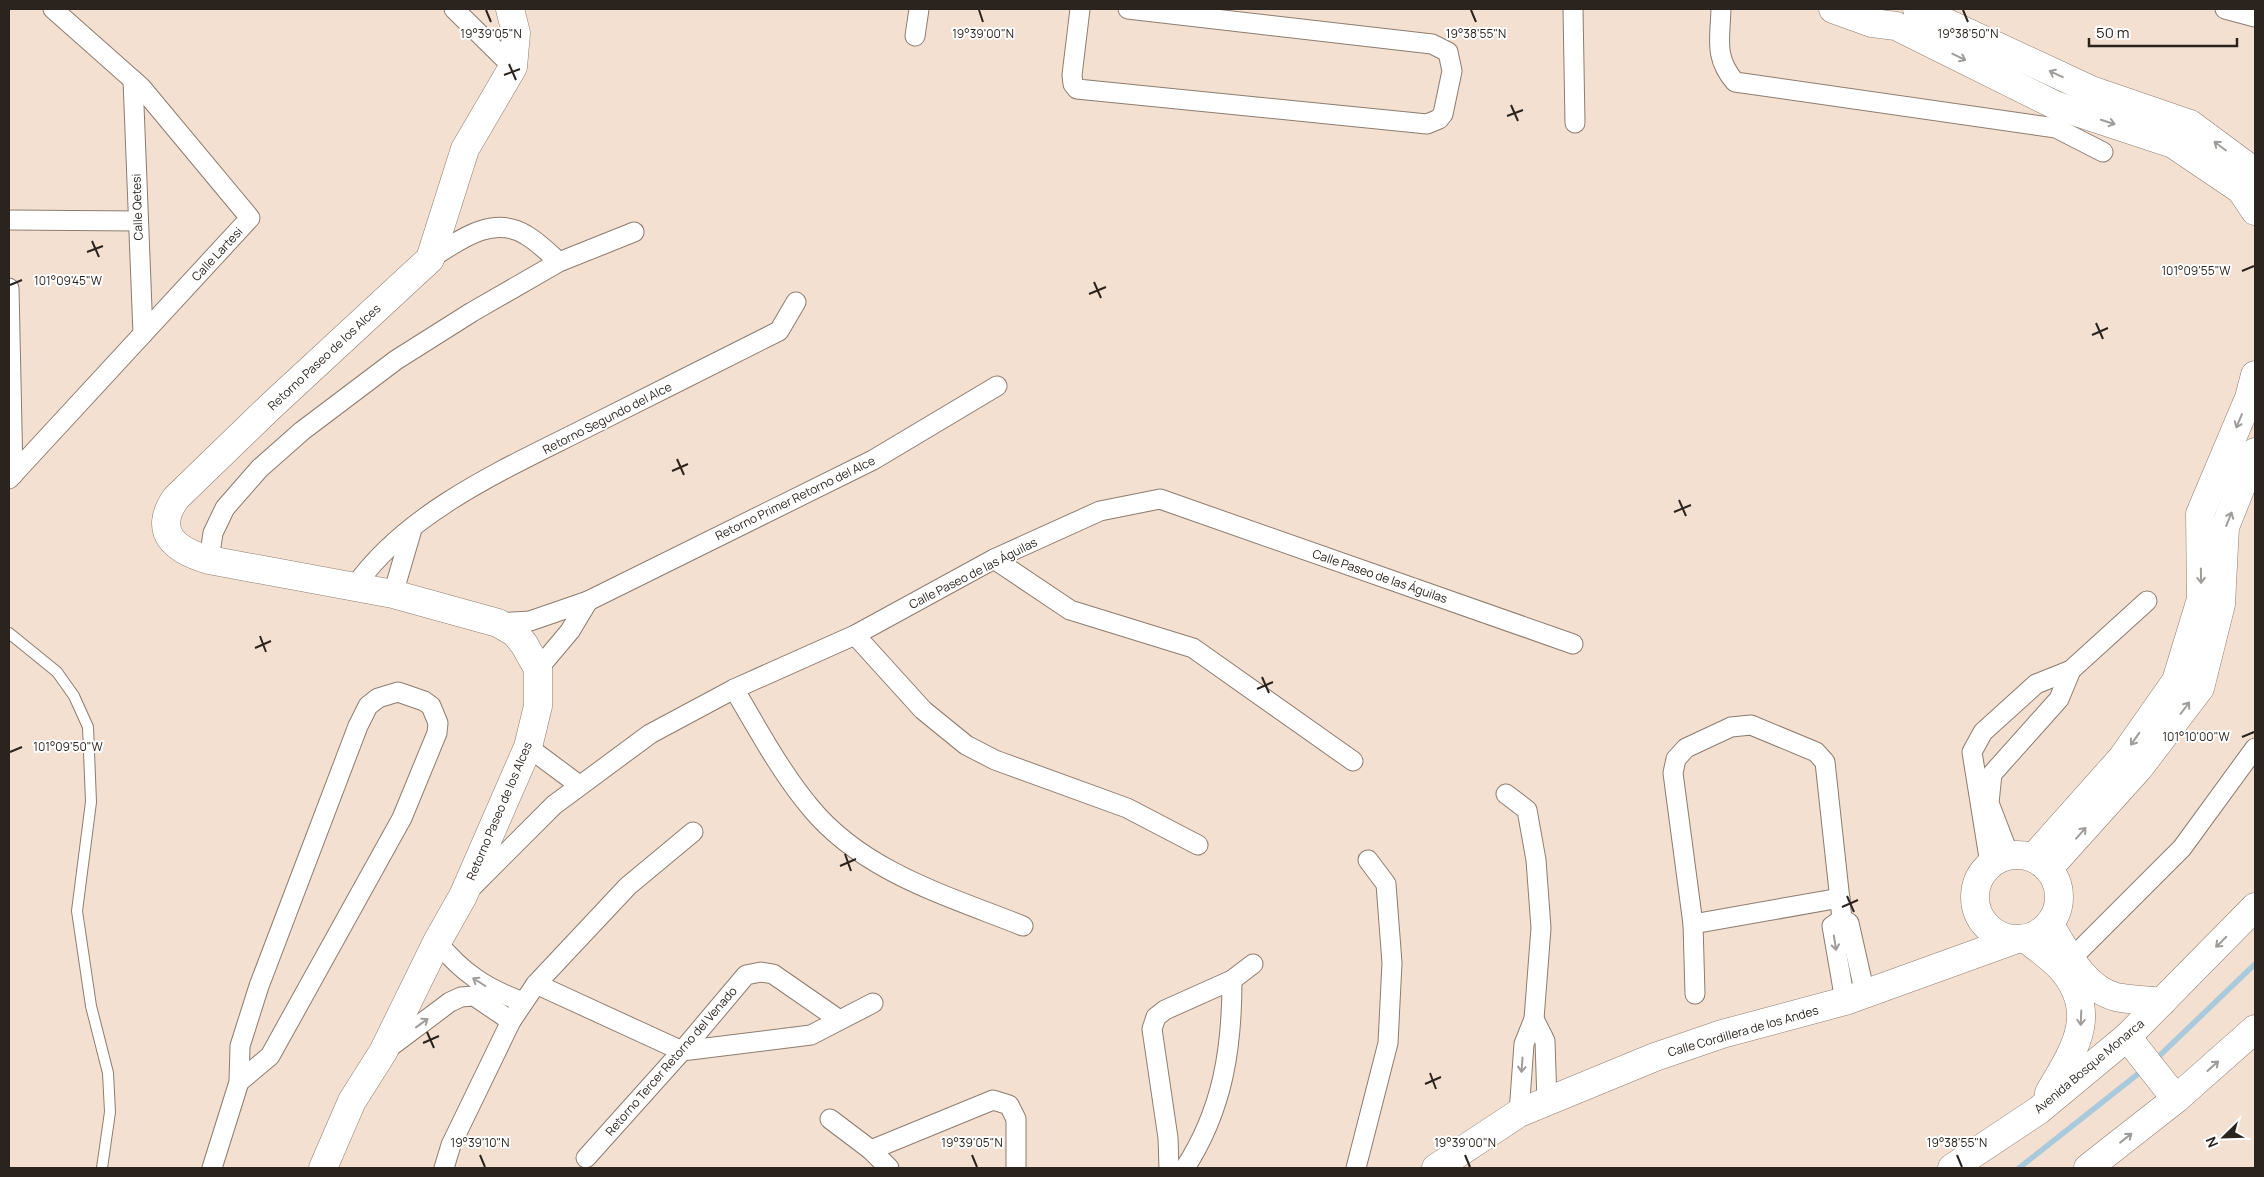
<svg xmlns="http://www.w3.org/2000/svg" width="2264" height="1177" font-family="Manrope,sans-serif">
<rect width="100%" height="100%" fill="#f4e0d1"/>
<g fill="none" stroke-linecap="round" stroke-linejoin="round">
<g stroke="#a9cadc" stroke-width="5.5">
<polyline points="2154,1061 2255,964"/>
<polyline points="2019,1168 2143,1070"/>
</g>
<defs>
<polyline id="lane" points="9,633 57,672 74,696 88,727 91,802 77,911 91,1006 108,1073 110,1112 102,1168"/>
<g id="street">
<polyline points="454,9 513,67"/>
<polyline points="1080,9 1072,75 1073,84 1077,89 1427,124 1439,119 1443,114 1452,71 1448,52 1432,44 1128,9"/>
<polyline points="1573,9 1575,123"/>
<path d="M1721,9C1720,40 1714,57 1735,82L2056,128L2103,152"/>
<polyline points="2225,9 2255,17"/>
<polyline points="915,36 919,9"/>
<polyline points="133,80 143,334"/>
<polyline points="9,220 137,221"/>
<path d="M430,259C458,241 492,214 526,235C538,242 549,253 559,262"/>
<polyline points="9,288 13,475"/>
<polyline points="9,479 250,218 141,87 53,9"/>
<polyline points="994,559 1070,610 1193,648 1353,761"/>
<polyline points="209,560 213,533 225,508 260,468 302,431 396,360 472,312 559,262 634,232"/>
<path d="M355,586C409,510 507,468 588,427C652,395 715,363 779,331L796,302"/>
<polyline points="393,594 412,529"/>
<polyline points="498,623 530,621 588,601 873,460 997,386"/>
<polyline points="855,635 923,710 966,745 995,760 1127,808 1198,845"/>
<polyline points="538,669 570,631 588,601"/>
<path d="M734,689C758,729 780,771 810,807C863,872 948,896 1023,926"/>
<polyline points="528,747 579,785"/>
<polyline points="1506,794 1527,810 1536,860 1541,928 1534,1019 1524,1044 1519,1113"/>
<polyline points="2009,855 1989,803 1992,774 2059,699 2071,670"/>
<polyline points="1990,864 1972,752 1983,732 2036,684 2071,670 2147,601"/>
<polyline points="473,886 554,805 650,734 734,689 855,635 994,559 1100,511 1160,499 1573,644"/>
<polyline points="1842,919 1832,926 1845,1001"/>
<polyline points="1842,919 1849,923 1865,994"/>
<polyline points="1693,924 1840,898"/>
<path d="M437,942C463,973 485,988 523,1002"/>
<polyline points="2064,966 2182,848 2255,748"/>
<polyline points="536,984 682,1051 811,1035 873,1003"/>
<polyline points="1695,994 1693,924 1673,773 1676,759 1686,748 1731,727 1751,725 1816,752 1825,762 1842,919"/>
<polyline points="1534,1019 1545,1041 1547,1102"/>
<polyline points="386,1050 450,1002 461,997 474,996 511,1021"/>
<polyline points="830,1119 871,1150 889,1168"/>
<polyline points="871,1150 993,1100 1009,1105 1016,1119 1016,1168"/>
<polyline points="586,1158 682,1051 746,975 761,972 773,974 838,1019"/>
<polyline points="212,1168 239,1082 240,1046 259,986 358,726 368,706 378,698 398,692 424,701 431,706 438,723 437,733 402,818 270,1056 239,1082"/>
<polyline points="444,1168 451,1145 511,1021 536,984 628,886 693,832"/>
<polyline points="1169,1168 1168,1138 1152,1029 1156,1017 1165,1010 1232,980 1253,964"/>
<path d="M1185,1168C1223,1109 1232,1049 1232,980"/>
<polyline points="1356,1168 1388,1043 1392,963 1386,884 1368,860"/>
</g>
<g id="secondary">
<polyline points="1833,9 1872,23 1896,26 2055,105 2173,144 2241,190 2255,211"/>
<polyline points="1917,9 2091,90 2190,124 2248,167 2255,179"/>
<circle cx="2017" cy="897" r="42"/>
<polyline points="2033,858 2122,758 2176,681 2201,599 2200,514 2249,398 2255,375"/>
<polyline points="2048,869 2139,768 2200,688 2221,604 2225,527 2255,452"/>
<path d="M2050,925C2066,951 2083,988 2116,997C2130,1000 2147,1000 2162,1002"/>
<path d="M2026,939C2038,948 2052,958 2062,969C2100,1014 2074,1050 2049,1093"/>
<polyline points="2127,1037 2176,1099"/>
<path d="M323,1168L352,1101L383,1052L437,942L463,896L528,747L538,706V669L524,644L515,633L498,623L393,594L209,560C177,551 151,533 176,498L270,407L430,259L465,149L513,67L516,33L510,9"/>
<polyline points="1436,1168 1519,1113 1655,1057 1722,1034 1845,1001 2014,940"/>
<polyline points="1952,1168 2039,1110 2127,1037 2255,907"/>
<polyline points="2088,1168 2176,1099 2255,1029"/>
</g>
</defs>
<use href="#lane" stroke="#8d7c6e" stroke-width="12"/>
<use href="#street" stroke="#8d7c6e" stroke-width="21"/>
<use href="#secondary" stroke="#8d7c6e" stroke-width="29"/>
<use href="#lane" stroke="#fff" stroke-width="10"/>
<use href="#street" stroke="#fff" stroke-width="19"/>
<use href="#secondary" stroke="#fff" stroke-width="28"/>
</g>
<defs><path id="oneway-shaft" d="M-6 0H5M1.5-3L5.5 0L1.5 3" fill="none" stroke-width="1.6" stroke-linecap="round" stroke-linejoin="round" transform="scale(1.25)"/></defs>
<g stroke="#a09c9a">
<use href="#oneway-shaft" transform="translate(1959 57) rotate(26)"/>
<use href="#oneway-shaft" transform="translate(2056 74) rotate(-155)"/>
<use href="#oneway-shaft" transform="translate(2108 122) rotate(18)"/>
<use href="#oneway-shaft" transform="translate(2220 146) rotate(-143)"/>
<use href="#oneway-shaft" transform="translate(2239 421) rotate(113)"/>
<use href="#oneway-shaft" transform="translate(2229 519) rotate(-68)"/>
<use href="#oneway-shaft" transform="translate(2201 576) rotate(89)"/>
<use href="#oneway-shaft" transform="translate(2185 708) rotate(-53)"/>
<use href="#oneway-shaft" transform="translate(2135 739) rotate(125)"/>
<use href="#oneway-shaft" transform="translate(2081 833) rotate(-48)"/>
<use href="#oneway-shaft" transform="translate(2221 942) rotate(135)"/>
<use href="#oneway-shaft" transform="translate(1835 943) rotate(81)"/>
<use href="#oneway-shaft" transform="translate(479 982) rotate(-148)"/>
<use href="#oneway-shaft" transform="translate(2081 1018) rotate(92)"/>
<use href="#oneway-shaft" transform="translate(422 1023) rotate(-36)"/>
<use href="#oneway-shaft" transform="translate(1522 1065) rotate(94)"/>
<use href="#oneway-shaft" transform="translate(2213 1066) rotate(-42)"/>
<use href="#oneway-shaft" transform="translate(2126 1138) rotate(-38)"/>
</g>
<path fill="none" stroke="#2b241e" stroke-width="2" d="M486,10L491,22M979,10L983,22M1471,10L1476,22M1963,10L1968,22M509,64L516,80M504,75L520,69M1511,105L1518,121M1507,116L1523,110M92,241L99,257M87,252L103,246M2242,271L2254,266M1094,282L1101,298M10,285L22,280M1089,294L1106,287M2096,323L2103,339M2092,335L2108,328M677,459L684,475M672,471L688,464M1679,500L1686,516M1674,512L1691,505M260,636L266,652M255,648L271,641M1262,677L1269,693M1257,689L1273,682M2242,737L2254,732M10,752L22,747M845,854L851,871M840,866L856,859M1847,896L1854,912M1842,907L1858,900M427,1032L434,1048M423,1043L439,1036M1430,1073L1436,1089M1425,1084L1441,1077M480,1155L485,1167M972,1155L977,1167M1465,1155L1470,1167M1957,1155L1962,1167"/>
<g text-anchor="middle" dominant-baseline="central" stroke-width="4" stroke-linejoin="round" paint-order="stroke">
<g font-size="12" fill="#2b241e" stroke="#fff">
<text transform="translate(137 207) rotate(-92)">Calle Qetesi</text>
<text transform="translate(217 254) rotate(-47)">Calle Lartesi</text>
<text transform="translate(324 357) rotate(-43)">Retorno Paseo de los Alces</text>
<text transform="translate(607 418) rotate(-27)">Retorno Segundo del Alce</text>
<text transform="translate(795 498) rotate(-26)">Retorno Primer Retorno del Alce</text>
<text transform="translate(973 573) rotate(-27)">Calle Paseo de las Águilas</text>
<text transform="translate(1380 576) rotate(19)">Calle Paseo de las Águilas</text>
<text transform="translate(499 811) rotate(-67)">Retorno Paseo de los Alces</text>
<text transform="translate(1743 1031) rotate(-16)">Calle Cordillera de los Andes</text>
<text transform="translate(671 1061) rotate(-49)">Retorno Tercer Retorno del Venado</text>
<text transform="translate(2089 1066) rotate(-40)">Avenida Bosque Monarca</text>
</g>
</g>
<g font-size="12" text-anchor="middle" fill="#2b241e" stroke="#fff" stroke-width="4" stroke-linejoin="round" paint-order="stroke">
<text x="491" y="38">19°39'05"N</text>
<text x="983" y="38">19°39'00"N</text>
<text x="1476" y="38">19°38'55"N</text>
<text x="1968" y="38">19°38'50"N</text>
<text x="2196" y="275">101°09'55"W</text>
<text x="68" y="285">101°09'45"W</text>
<text x="2196" y="741">101°10'00"W</text>
<text x="68" y="751">101°09'50"W</text>
<text x="480" y="1147">19°39'10"N</text>
<text x="972" y="1147">19°39'05"N</text>
<text x="1465" y="1147">19°39'00"N</text>
<text x="1957" y="1147">19°38'55"N</text>
</g>
<rect width="2264" height="1177" fill="none" stroke="#2b241e" stroke-width="20"/>
<g transform="translate(2224 1137) rotate(247)" stroke="#ffffff" stroke-width="4" paint-order="stroke">
<path d="M0-4L9 19L0 12L-9 19Z" fill="#2b241e"/>
<text y="-8" font-size="14" font-weight="bold" text-anchor="middle" fill="#2b241e">N</text>
</g>
<path d="M2089 38v8h148v-8" fill="none" stroke="#2b241e" stroke-width="2.5"/>
<text x="2096" y="38" font-size="15" fill="#2b241e" stroke="#ffffff" stroke-width="4" paint-order="stroke">50 m</text>
</svg>
